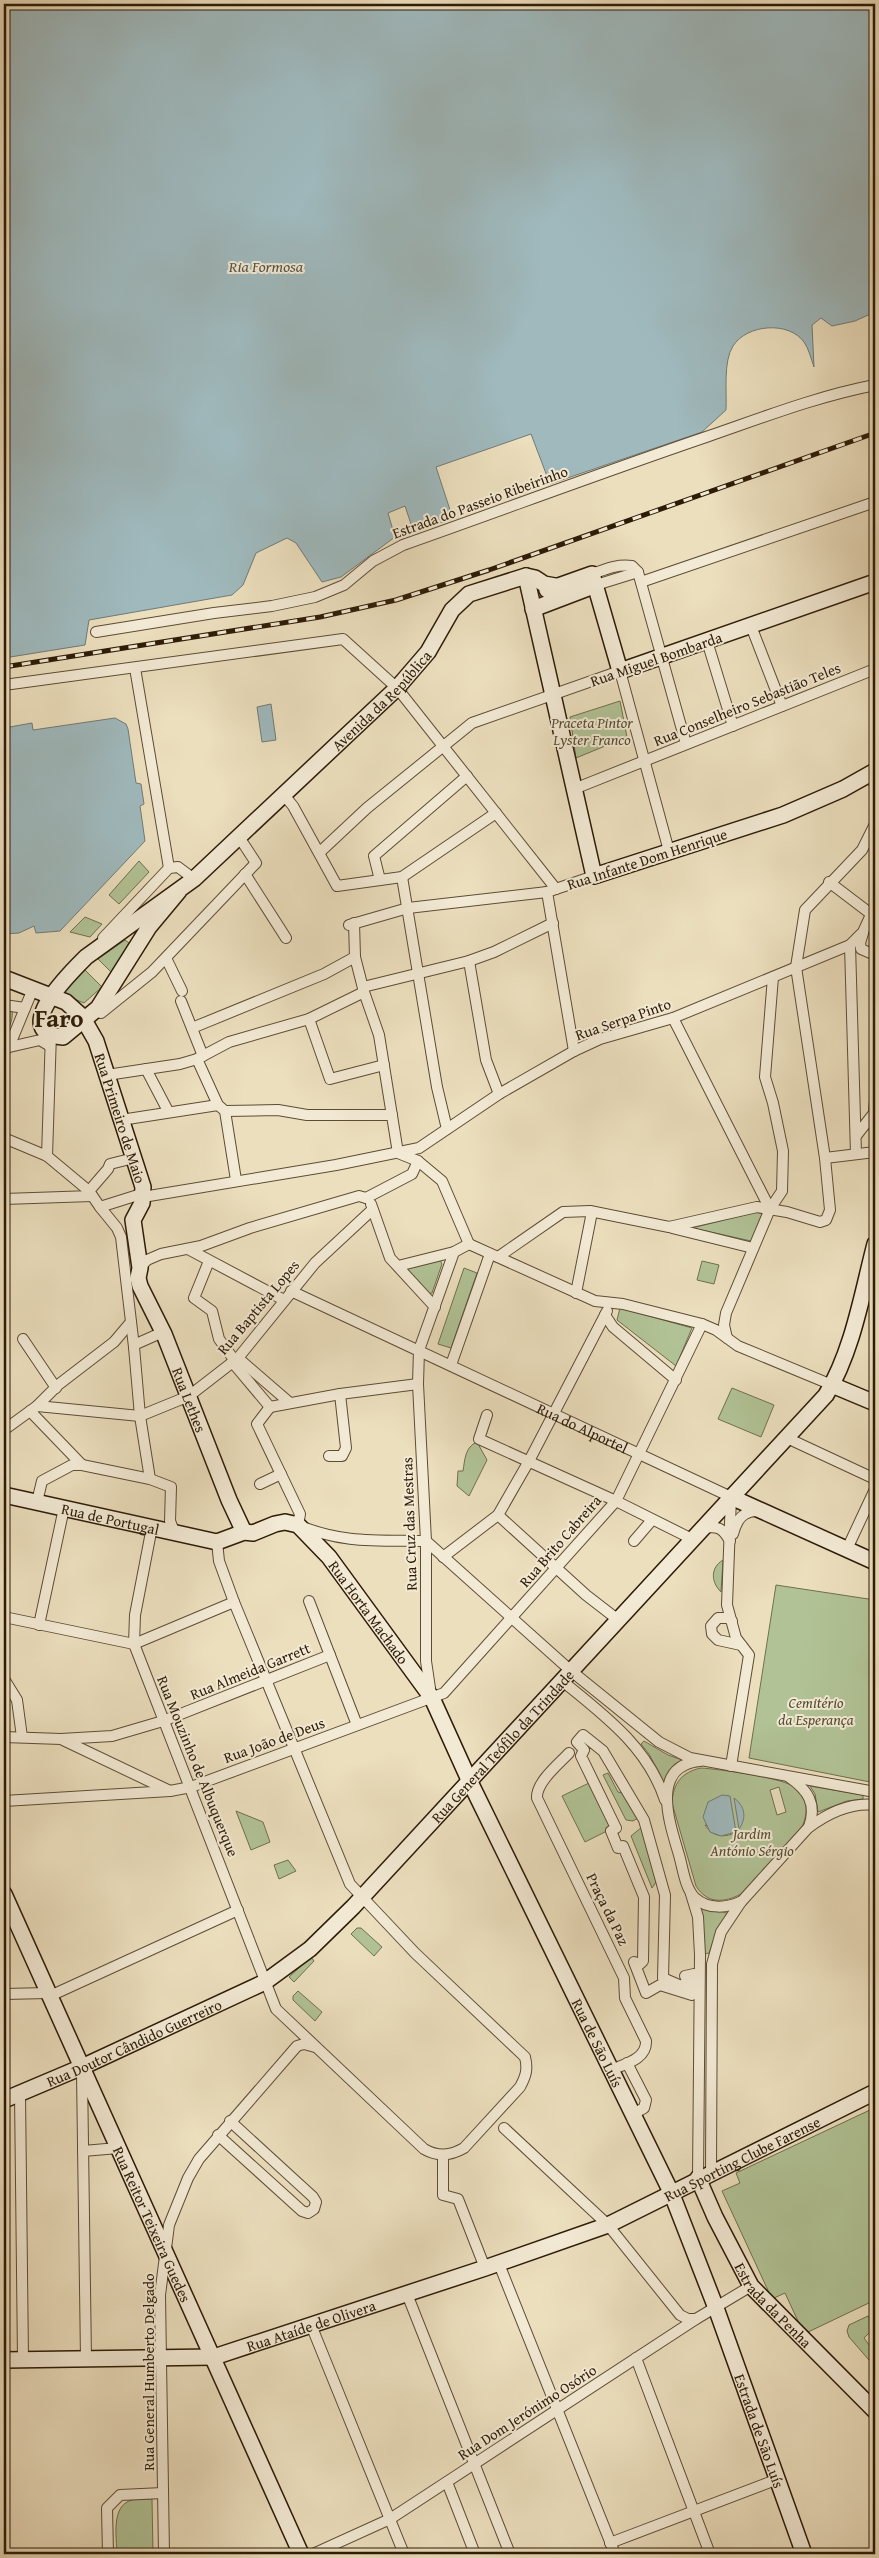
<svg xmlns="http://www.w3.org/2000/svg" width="879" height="2558" font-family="'Gentium Book Plus',serif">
<rect width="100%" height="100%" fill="#ecdfbe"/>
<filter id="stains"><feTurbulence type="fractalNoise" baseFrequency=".004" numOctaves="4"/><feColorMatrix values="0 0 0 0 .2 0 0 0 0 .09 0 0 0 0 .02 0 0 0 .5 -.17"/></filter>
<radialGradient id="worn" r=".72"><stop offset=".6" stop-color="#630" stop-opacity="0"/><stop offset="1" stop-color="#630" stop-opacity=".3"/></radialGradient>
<g fill="#b1c396" stroke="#6f6f4e" fill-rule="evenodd">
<polygon points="620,701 627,737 576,758 570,717"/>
<polygon points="139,861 149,872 119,904 109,895"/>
<polygon points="85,917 102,924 90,937 70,932"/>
<polygon points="125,940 129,943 112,973 98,959"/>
<polygon points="85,970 102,987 84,1003 62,994"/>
<path d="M4,994C18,1007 12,1024 4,1038Z"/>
<polygon points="757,1212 762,1214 751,1241 692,1228"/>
<polygon points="439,1258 442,1264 432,1293 427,1294 408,1270 411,1264"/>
<polygon points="702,1261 719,1265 714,1284 697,1280"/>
<polygon points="464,1268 477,1273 451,1348 438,1344"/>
<polygon points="620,1308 692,1328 676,1366 617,1320"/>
<polygon points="732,1388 774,1405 761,1437 718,1419"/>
<path d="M477,1442L487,1460L469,1496L457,1486L458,1471H463C465,1459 465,1447 477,1442Z"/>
<path d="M723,1560L721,1592C711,1582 710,1568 723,1560Z"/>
<polygon points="776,1585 875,1600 875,1783 749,1758"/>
<polygon points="644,1741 668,1755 685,1761 665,1784 649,1754 641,1744"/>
<path d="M701,1768C718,1769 786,1778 796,1788C809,1798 808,1813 802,1827L741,1894C724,1903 707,1904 696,1886L672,1803C673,1783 682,1772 701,1768ZM779,1787L786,1812L777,1815L770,1790ZM705,1825L736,1832C724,1839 712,1836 705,1825Z"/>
<polygon points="608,1773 618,1792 622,1793 638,1818 633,1821 626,1820 603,1775"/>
<polygon points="589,1783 611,1829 585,1842 562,1796"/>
<polygon points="810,1786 863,1795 863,1799 847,1801 818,1812 815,1794"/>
<polygon points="236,1811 263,1822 270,1842 251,1850"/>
<polygon points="642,1827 656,1882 652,1888 631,1836"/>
<polygon points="288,1860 296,1871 279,1879 274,1865"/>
<polygon points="700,1907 727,1913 717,1931 709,1953 705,1954"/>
<polygon points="357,1928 361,1928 382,1947 374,1956 351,1934"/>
<polygon points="311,1957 314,1961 294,1982 289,1977"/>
<polygon points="298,1991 322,2012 315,2021 293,2000 293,1996"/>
<polygon points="872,2109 875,2117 875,2300 804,2334 785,2293 772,2299 722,2191 740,2183 736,2173"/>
<polygon points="868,2316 874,2328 864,2338 875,2353 875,2367 849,2337 847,2331 849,2325"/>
<path d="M152,2499L153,2554H117C117,2538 110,2506 132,2500C138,2499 146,2500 152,2499Z"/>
</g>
<g fill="#9fb9bd" stroke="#717a74">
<path d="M4,4H875V312L855,321L832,326L821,318L812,325L814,367C811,359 809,349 804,342C789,321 747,324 733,346C723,362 727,391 726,410L702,432L550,484L531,434L436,467L453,519L413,530L405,506L388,513L395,537L341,577L322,582L296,543L287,538L256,553L243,585L232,595L89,620L85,645L4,658Z"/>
<polygon points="271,704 276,740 262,742 257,707"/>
<polygon points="115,718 126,724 128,729 136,783 141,784 144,804 140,806 145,841 60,931 36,933 34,926 19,933 4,934 4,728 32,723 33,730"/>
<polygon points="722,1795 730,1796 736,1832 721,1836 710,1832 703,1817 708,1802"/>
<path d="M734,1798C745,1806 747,1818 739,1829Z"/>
</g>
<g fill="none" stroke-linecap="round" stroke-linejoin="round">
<defs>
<g id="street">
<path d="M592,574C606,569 617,564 632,566L638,572L686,744"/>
<polyline points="641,582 875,502"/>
<polyline points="596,585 638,572"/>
<polyline points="751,626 782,706"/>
<path d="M96,632L214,613L272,606L315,597L344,585L373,561L403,545C505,509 606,471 709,436C764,417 818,396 875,385"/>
<polyline points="707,641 733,726"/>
<polyline points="135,668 169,868"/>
<polyline points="4,685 343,639 397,688 556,889"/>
<polyline points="872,772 875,787"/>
<polyline points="574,789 875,669"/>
<polyline points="284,795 293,806 337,886 402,877 496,813"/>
<polyline points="320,852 367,808 472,723 620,671 669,851"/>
<polyline points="169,868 178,867 194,879"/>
<polyline points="245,874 286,938"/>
<polyline points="402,877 437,1087 447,1129"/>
<polyline points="380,880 374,856 467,776"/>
<polyline points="829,882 875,917"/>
<polyline points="547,892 574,1051"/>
<polyline points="354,923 355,957 364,992 379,1035 398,1153"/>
<polyline points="349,925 408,908 547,892 594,876"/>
<polyline points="863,933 860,943 861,949 875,955"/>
<polyline points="103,938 169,868"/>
<polyline points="850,945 856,1154"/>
<polyline points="166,958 182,991"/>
<polyline points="469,961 486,1060 499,1094"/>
<polyline points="363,987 469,961 494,952 553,923"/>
<polyline points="181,1001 203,1056"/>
<polyline points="4,1005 25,1008"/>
<polyline points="101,1013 152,972 256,863 239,837"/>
<polyline points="673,1018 770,1209"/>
<polyline points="309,1019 330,1079 384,1065"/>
<polyline points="192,1028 324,974 355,957"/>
<polyline points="9,1047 30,996"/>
<polyline points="5,1048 40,1040 50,1046"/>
<polyline points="197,1059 218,1105 225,1111 236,1180"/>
<polyline points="146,1069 168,1111"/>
<polyline points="107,1075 180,1064 197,1059 229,1042 309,1019 364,992"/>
<polyline points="225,1111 278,1110 307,1115 392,1115"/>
<polyline points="121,1120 218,1105"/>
<polyline points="856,1136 874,1113 875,1100"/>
<polyline points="4,1138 47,1156 89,1191 100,1207 138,1195"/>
<polyline points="398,1153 418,1161 442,1181 469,1244"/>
<polyline points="47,1156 51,1033"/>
<polyline points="825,1158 875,1152"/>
<polyline points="89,1191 108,1169 110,1164 134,1158"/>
<polyline points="143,1197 336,1165 419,1148 499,1094 574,1051 600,1039 673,1018 850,945 863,932 875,906"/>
<polyline points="366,1198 412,1174 418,1161"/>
<polyline points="4,1199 92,1196"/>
<polyline points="371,1204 390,1258 435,1307"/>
<polyline points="100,1207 117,1228 121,1237 134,1347"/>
<polyline points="672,1228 753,1248"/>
<polyline points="469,1244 595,1301 623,1304 702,1324 716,1330 738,1346 832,1385"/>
<polyline points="188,1249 284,1300"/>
<polyline points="498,1257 563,1212 590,1211 669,1227 757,1207 787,1212 820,1222 826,1220 830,1210 825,1158 796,967 805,910 862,850 875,824"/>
<polyline points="209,1261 194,1298 212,1311 219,1339 235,1361"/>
<polyline points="398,1266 454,1252 469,1244"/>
<polyline points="140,1268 147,1260 161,1254 201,1246 250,1228 359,1196 366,1198"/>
<path id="s1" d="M291,1291L731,1497L727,1605L736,1638L749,1655L731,1766"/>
<polyline points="576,1293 591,1217 590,1211"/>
<polyline points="607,1311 605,1315 613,1327 676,1380"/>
<polyline points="727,1338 724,1325 726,1313 770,1209 782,1191 783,1151 773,1103 765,1077 773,977"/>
<polyline points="23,1339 56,1388"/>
<polyline points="238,1358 290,1403"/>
<polyline points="233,1363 270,1407"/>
<polyline points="451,1365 490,1254"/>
<polyline points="37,1406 140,1416 189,1396 238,1358 315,1263 372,1210"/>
<path d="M270,1407L257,1424L300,1514L298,1525C342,1544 380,1540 426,1541L570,1670L659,1742L690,1758L875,1792"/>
<polyline points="270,1407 340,1394 418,1384"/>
<polyline points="30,1411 82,1465"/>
<polyline points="487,1415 479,1439 616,1501 692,1539"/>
<polyline points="4,1430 37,1406 58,1385 114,1342 131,1322"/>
<polyline points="787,1438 875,1479"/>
<polyline points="329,1456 342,1456 346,1448 340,1394"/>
<polyline points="150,1479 140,1416 134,1347 136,1344 163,1332"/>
<polyline points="260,1484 281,1474"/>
<polyline points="37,1502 42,1481 72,1465 82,1465 150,1479 171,1487 170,1521 174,1531"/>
<polyline points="498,1515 586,1595 617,1619"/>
<path d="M152,1527L135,1615L134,1644L276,2009L424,2149C438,2157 450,2156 464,2148L520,2087C526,2076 528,2069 525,2057L415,1953L350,1884L234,1602L219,1561L217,1542"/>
<path d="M702,1528C718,1526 722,1527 730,1541"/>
<path d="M733,1534C737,1519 743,1511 758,1511"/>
<polyline points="634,1541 652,1520"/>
<polyline points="847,1549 875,1489"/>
<polyline points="443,1557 498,1515 529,1461 605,1315"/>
<polyline points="309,1601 357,1725"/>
<polyline points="4,1617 134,1644 234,1602"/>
<polyline points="732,1621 728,1618 718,1618 711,1626 712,1634 718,1640 741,1645"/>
<polyline points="39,1625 64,1508"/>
<polyline points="4,1679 17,1700 22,1737"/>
<path d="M561,1680C603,1714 648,1747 665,1800"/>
<polyline points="431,1695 426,1661 426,1541 418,1384 419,1350 454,1252"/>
<polygon points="583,1735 603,1751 644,1820 665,1895 663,1978 686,1988 688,1984 685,1983 688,1979 685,1976 694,1974 692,1995 660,1985 646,1993 634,1962 640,1964 643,1961 644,1897 623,1846 618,1848 611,1831 616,1828 581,1756 584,1750 577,1742"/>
<polyline points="4,1737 61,1739 112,1736 163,1721 330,1655"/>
<polyline points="63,1740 170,1791"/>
<path d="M569,1753C559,1764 536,1782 537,1798L624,1978L625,1998L646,2041C647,2059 625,2064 611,2070"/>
<path d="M700,1761C649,1766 670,1824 679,1855C683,1869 685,1888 695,1898C708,1910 728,1908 742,1901L808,1828C828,1813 850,1802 875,1805"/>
<path d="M789,1777C808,1790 817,1804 809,1827"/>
<polyline points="4,1801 170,1791 191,1787 444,1693 616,1501 702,1324"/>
<polyline points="691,1894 698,1917 700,1955 698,2178"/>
<polyline points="4,1994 48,1993"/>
<polyline points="50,1996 238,1910"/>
<polyline points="627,2063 646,2100 644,2108 633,2114"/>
<polyline points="82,2073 86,2359"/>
<polyline points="20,2093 23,2360"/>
<polyline points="504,2128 608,2225 680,2315 688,2319 696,2319"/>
<polyline points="218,2135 302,2211 308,2213 314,2209 316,2202 313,2197 230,2121"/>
<polyline points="83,2151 118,2148"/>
<polyline points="443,2155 443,2195 458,2199 485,2268"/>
<polyline points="711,2172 712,1964 721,1932 741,1902"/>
<polyline points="499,2264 615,2554"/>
<polyline points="407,2294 510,2554"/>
<polyline points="311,2325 404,2554"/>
<polyline points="636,2358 710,2554"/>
<polyline points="447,2482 475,2554"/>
<polyline points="610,2543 778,2479"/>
<polyline points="108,2554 107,2508 120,2495 163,2493"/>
<polyline points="164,2554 160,2295 169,2225 188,2178 199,2159 297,2046 304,2044 315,2047"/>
<polyline points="313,2554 390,2519 696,2319 751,2286"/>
</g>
<g id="secondary">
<polyline points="526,576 594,876 783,815 843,789 875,771"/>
<polyline points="547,590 592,574 620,671 875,582"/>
<polyline points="533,609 596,585"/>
<path id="s2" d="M179,891L149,927L98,1008L63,1037C8,1033 72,971 86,957L194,879L397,688L428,652L452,610L469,594L526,576L535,578L544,584L555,586"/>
<polyline points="4,978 66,1002 85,1019"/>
<path id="s3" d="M84,1020L96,1041L143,1187L142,1203L133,1220L140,1268L138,1278L140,1286L164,1334L229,1500L244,1532"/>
<polyline points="832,1385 875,1403"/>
<path id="s4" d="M4,1495L217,1542L244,1532L253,1533L275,1524L285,1522L298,1525L329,1557L432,1698L470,1782L671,2192L716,2308L804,2554"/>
<polyline points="731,1497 875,1562"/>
<path id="s5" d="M4,1894L301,2554"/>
<path id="s6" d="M4,2100L82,2067L265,1982L310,1949L353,1907L826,1395C853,1350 862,1294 875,1244"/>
<path id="s7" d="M698,2178L715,2217L751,2286L875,2411"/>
<path id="s8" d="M4,2360L214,2357L485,2268L608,2225L875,2092"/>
</g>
</defs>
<use href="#street" stroke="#5d4c35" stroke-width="12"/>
<use href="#secondary" stroke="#2d1b07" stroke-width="18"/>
<use href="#street" stroke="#f3ead5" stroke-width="10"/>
<use href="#secondary" stroke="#f3ead5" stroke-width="15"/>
<defs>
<polyline id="rail" points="4,667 320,617 396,600 489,570 875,433"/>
</defs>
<use href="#rail" stroke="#2d1b07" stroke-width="5"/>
<use href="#rail" stroke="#f3ead5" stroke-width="3" stroke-dasharray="9" stroke-linecap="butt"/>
</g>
<g text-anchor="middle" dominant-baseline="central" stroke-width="4" stroke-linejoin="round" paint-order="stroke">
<g font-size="15" fill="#2d1b07" stroke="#f3ead5">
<text transform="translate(480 502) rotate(-20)">Estrada do Passeio Ribeirinho</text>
<text transform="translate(656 659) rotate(-19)">Rua Miguel Bombarda</text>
<text stroke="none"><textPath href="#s2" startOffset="690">Avenida da República</textPath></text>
<text transform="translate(747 704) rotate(-22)">Rua Conselheiro Sebastião Teles</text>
<text transform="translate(647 859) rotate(-18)">Rua Infante Dom Henrique</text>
<text transform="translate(623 1019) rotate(-19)">Rua Serpa Pinto</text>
<text stroke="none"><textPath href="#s3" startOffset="105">Rua Primeiro de Maio</textPath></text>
<text transform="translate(258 1307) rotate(-50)">Rua Baptista Lopes</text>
<text stroke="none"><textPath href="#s3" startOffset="404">Rua Lethes</textPath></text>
<text stroke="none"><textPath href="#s1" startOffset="322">Rua do Alportel</textPath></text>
<text stroke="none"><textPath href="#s4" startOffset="109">Rua de Portugal</textPath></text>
<text transform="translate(409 1524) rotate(-92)">Rua Cruz das Mestras</text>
<text transform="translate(560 1541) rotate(-49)">Rua Brito Cabreira</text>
<text stroke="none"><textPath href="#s4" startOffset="416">Rua Horta Machado</textPath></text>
<text transform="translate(250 1671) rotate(-22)">Rua Almeida Garrett</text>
<text transform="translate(274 1740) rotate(-20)">Rua João de Deus</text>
<text stroke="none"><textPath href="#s6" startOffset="622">Rua General Teófilo da Trindade</textPath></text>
<text transform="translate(198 1766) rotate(68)">Rua Mouzinho de Albuquerque</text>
<text transform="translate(608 1909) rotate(64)">Praça da Paz</text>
<text stroke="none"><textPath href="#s6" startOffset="142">Rua Doutor Cândido Guerreiro</textPath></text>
<text stroke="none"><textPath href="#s4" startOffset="905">Rua de São Luís</textPath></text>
<text stroke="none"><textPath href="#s8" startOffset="775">Rua Sporting Clube Farense</textPath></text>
<text stroke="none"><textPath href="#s5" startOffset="362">Rua Reitor Teixeira Guedes</textPath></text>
<text stroke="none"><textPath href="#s7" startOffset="149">Estrada da Penha</textPath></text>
<text stroke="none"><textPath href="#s8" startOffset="312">Rua Ataíde de Olivera</textPath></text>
<text transform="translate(148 2372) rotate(-90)">Rua General Humberto Delgado</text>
<text transform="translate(527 2412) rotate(-33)">Rua Dom Jerónimo Osório</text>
<text stroke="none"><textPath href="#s4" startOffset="1326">Estrada de São Luís</textPath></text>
</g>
<g font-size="15" font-style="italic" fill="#554d32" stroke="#f3ead5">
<text x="592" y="722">Praceta Pintor<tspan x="592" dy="17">Lyster Franco</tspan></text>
<text x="816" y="1702">Cemitério<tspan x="816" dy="17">da Esperança</tspan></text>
<text x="752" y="1833">Jardim<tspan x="752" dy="17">António Sérgio</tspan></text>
</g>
<g font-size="16" font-style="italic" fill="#555247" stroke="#f3ead5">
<text x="266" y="266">Ria Formosa</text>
</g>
<g font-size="25" font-weight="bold" fill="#2d1b07" stroke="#f3ead5">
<text x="59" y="1018">Faro</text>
</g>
</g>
<rect width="879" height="2558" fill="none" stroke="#ecdfbe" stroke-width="20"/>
<rect x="5" y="5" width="869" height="2548" fill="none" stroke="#2d1b07" stroke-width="2.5"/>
<rect x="10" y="10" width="859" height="2538" fill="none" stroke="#2d1b07"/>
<rect width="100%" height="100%" filter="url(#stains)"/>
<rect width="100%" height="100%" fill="url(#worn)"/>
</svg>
